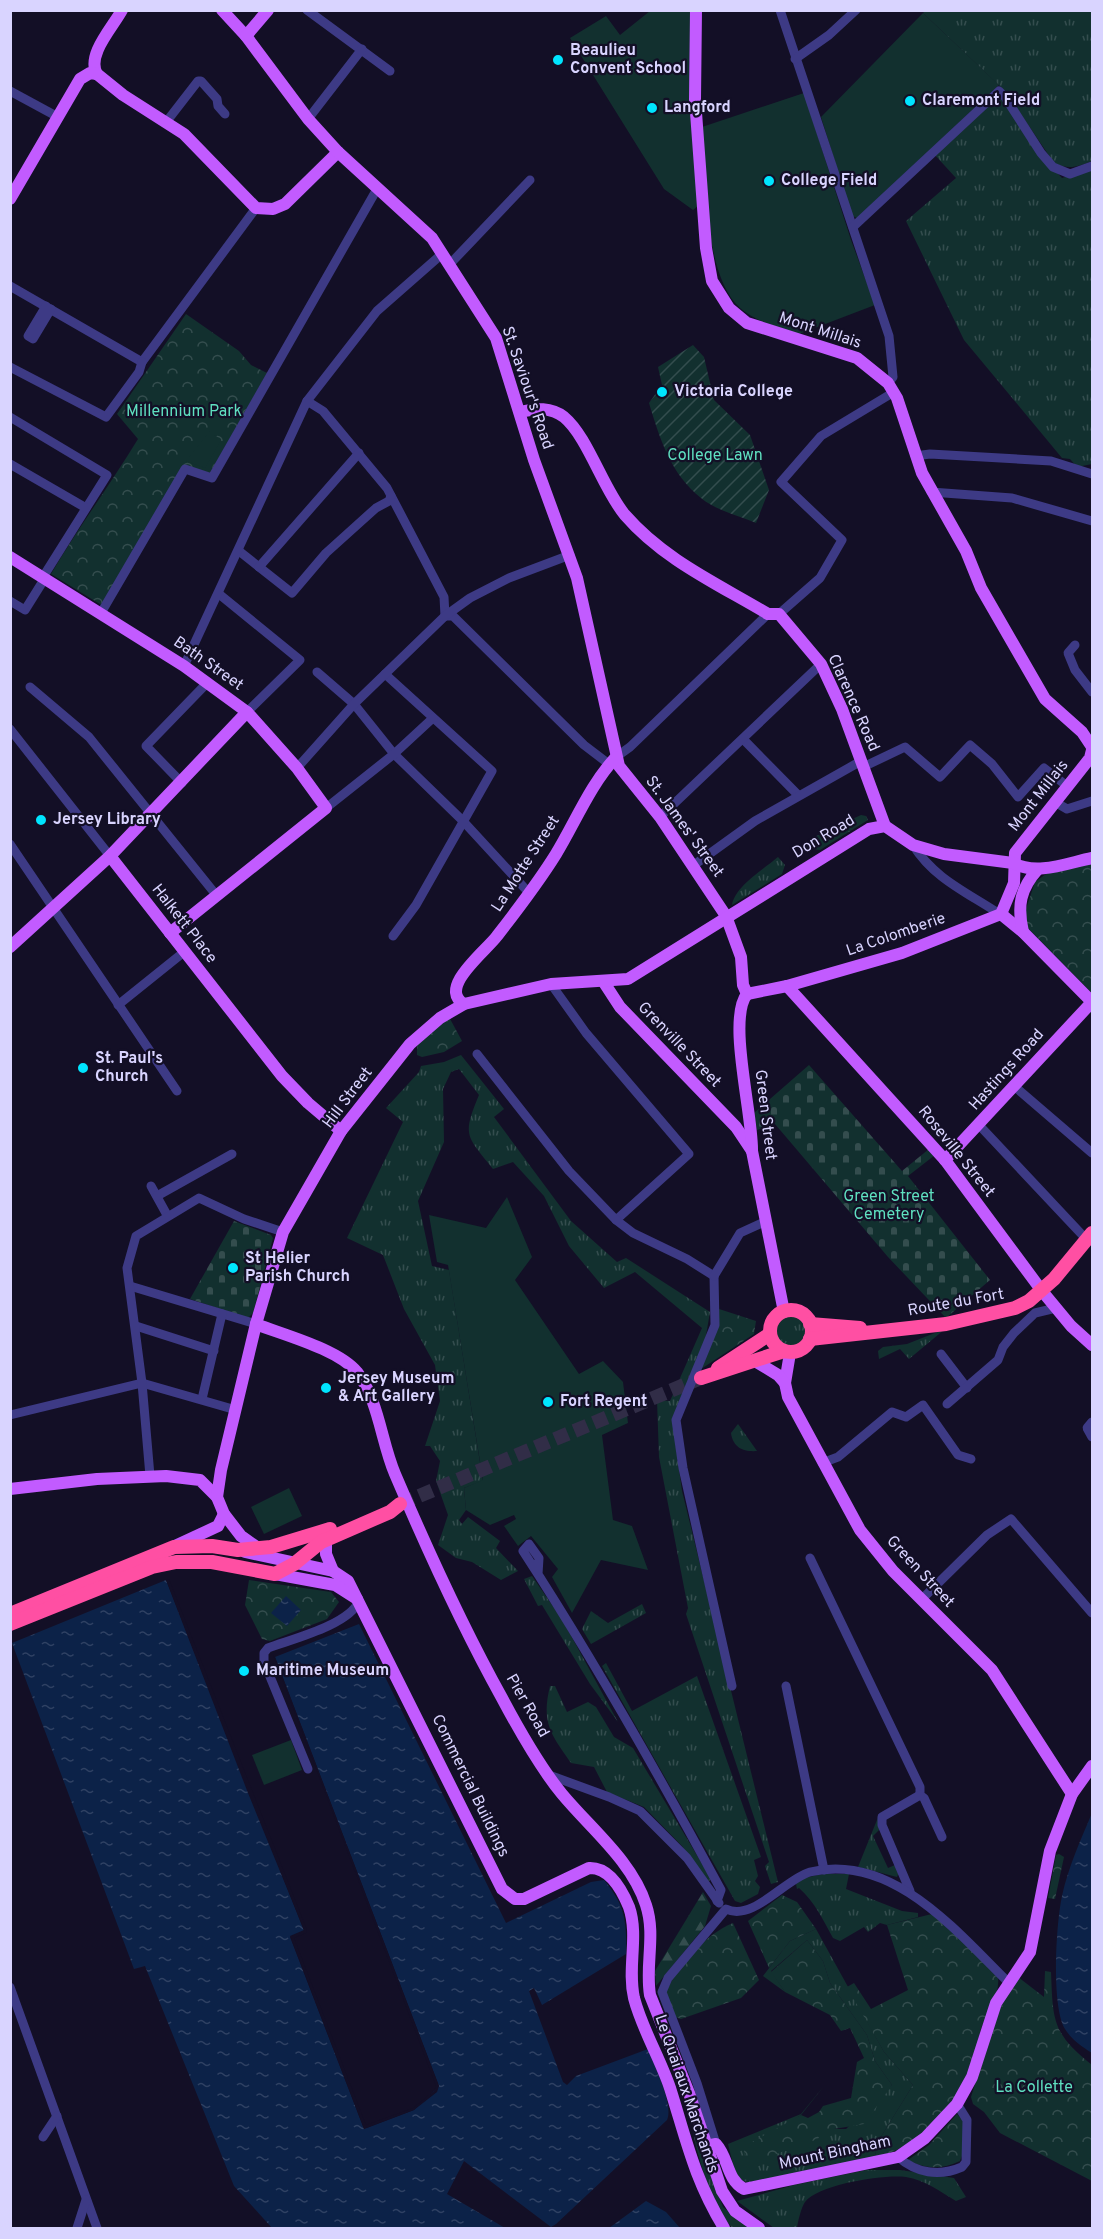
<svg xmlns="http://www.w3.org/2000/svg" width="1103" height="2239" font-family="Overpass,sans-serif">
<defs>
<pattern id="grass-tufts" width="24" height="20" patternUnits="userSpaceOnUse" patternTransform="scale(1.5)"><rect width="24" height="20" fill="#12302f"/><path d="M3 7l-1-3M5 7V3M7 7l1-3M15 17l-1-3M17 17v-4M19 17l1-3" fill="none" stroke="#344d4e"/></pattern>
<pattern id="forest-firs" width="22" height="20" patternUnits="userSpaceOnUse" patternTransform="scale(1.5)"><rect width="22" height="20" fill="#12302f"/><path d="M5 1l3.5 6h-7zM16 11l3.5 6h-7z" fill="#344d4e"/></pattern>
<pattern id="cemetery-stones" width="16" height="16" patternUnits="userSpaceOnUse" patternTransform="scale(1.5)"><rect width="16" height="16" fill="#12302f"/><path d="M2 7V4a2 2 0 0 1 4 0v3zM10 15v-3a2 2 0 0 1 4 0v3z" fill="#344d4e"/></pattern>
<pattern id="park-crowns" width="20" height="18" patternUnits="userSpaceOnUse" patternTransform="scale(1.5)"><rect width="20" height="18" fill="#12302f"/><path d="M2 6a3 3 0 1 1 6 0M12 15a3 3 0 1 1 6 0" fill="none" stroke="#344d4e"/></pattern>
<pattern id="garden-furrows" width="10" height="10" patternUnits="userSpaceOnUse" patternTransform="scale(1.5)"><rect width="10" height="10" fill="#12302f"/><path d="M-1 1l2-2M0 10L10 0M9 11l2-2" fill="none" stroke="#344d4e"/></pattern>
<pattern id="water-ripples" width="26" height="14" patternUnits="userSpaceOnUse" patternTransform="scale(1.5)"><rect width="26" height="14" fill="#0c2248"/><path d="M2 4q2-2 4 0t4 0M15 11q2-2 4 0t4 0" fill="none" stroke="#2f4163"/></pattern>
</defs>
<rect width="100%" height="100%" fill="#130f26"/>
<g fill="url(#grass-tufts)">
<path d="M926,10L1092,11V161C1077,167 1069,170 1054,163L1006,92L923,13Z"/>
<polygon points="998,94 1036,150 1062,178 1092,169 1092,464 1077,467 1070,459 1062,458 964,340 906,221 956,178 934,154"/>
<polygon points="861,815 866,816 868,820 820,850 812,849 810,839"/>
<path d="M778,857L785,865L782,874L732,905C735,886 764,869 778,857Z"/>
<path d="M461,1055L504,1109L494,1117L571,1221L617,1262L626,1258L710,1312L705,1341L672,1419L682,1491L778,1882L771,1884L765,1866L769,1862L686,1614L688,1608L659,1457L657,1400L670,1401L702,1328L635,1272L604,1288L569,1246L544,1196L513,1162L493,1169C466,1135 462,1136 479,1095L459,1069L451,1072L443,1089L444,1142L418,1201L432,1266L449,1270L483,1481L464,1488L466,1510L459,1520L462,1524L468,1517L500,1541L496,1548L518,1571L501,1580L472,1562L456,1558L438,1545L448,1515L436,1481L440,1461L430,1446H425L440,1401L435,1365L404,1309L383,1255L347,1238L403,1122L386,1108L419,1072L421,1066L444,1062Z"/>
<circle cx="791" cy="1331" r="21"/>
<polygon points="945,1329 909,1359 900,1349 879,1359 878,1351 883,1347 907,1344"/>
<path d="M738,1424L757,1451C744,1452 733,1448 731,1433Z"/>
<polygon points="532,1576 563,1621 618,1722 590,1684 542,1605 538,1606 524,1579"/>
<polygon points="642,1604 646,1613 591,1644 582,1629 591,1611 608,1623"/>
<polygon points="606,1663 632,1711 697,1676 761,1857 754,1860 758,1876 755,1881 760,1887 758,1894 741,1903 735,1901 602,1666"/>
<path d="M550,1686H555L567,1712L588,1702L596,1707L614,1737L633,1748L711,1879L708,1882L682,1846L644,1807L607,1792L594,1767L571,1763C551,1734 541,1723 550,1686Z"/>
<polygon points="879,1815 879,1830 873,1836 888,1868 895,1865 899,1872 897,1877 858,1867"/>
<path d="M823,1874H849L846,1889L902,1911L918,1913V1917L887,1925L880,1923L868,1932L864,1927L840,1941L833,1938C823,1920 815,1902 799,1888L797,1889L796,1884L804,1878Z"/>
<polygon points="816,1929 884,2052 913,2085 877,2143 875,2157 749,2182 742,2181 735,2172 728,2144 801,2114 824,2086 801,2115 779,2129 846,2129 892,2085 875,2061 867,2035 830,1983 823,1961 807,1940 771,1971 785,1992 763,1976 790,1941"/>
<path d="M692,2128L723,2207L749,2228H732C710,2199 699,2163 692,2128Z"/>
<path d="M866,2170H900L954,2178L966,2197L956,2201C941,2192 925,2180 906,2177C885,2174 819,2184 805,2202C801,2208 798,2221 797,2228H774L737,2201L794,2185Z"/>
</g>
<polygon fill="url(#forest-firs)" points="703,1892 711,1906 705,1926 656,1986 655,1971"/>
<g fill="url(#cemetery-stones)">
<polygon points="809,1065 902,1171 929,1149 935,1155 908,1176 990,1280 946,1318 888,1257 775,1124 757,1130 754,1113"/>
<polygon points="234,1221 271,1235 273,1238 253,1313 248,1318 190,1299"/>
</g>
<g fill="url(#park-crowns)">
<path d="M186,314L239,351L251,365L267,373L210,473L183,465L103,606L51,574C78,528 110,485 138,439L117,414Z"/>
<polygon points="1092,863 1092,993 1027,927 1025,912 1035,882 1050,871"/>
<polygon points="449,1017 462,1041 444,1052 422,1057 417,1055 417,1043"/>
<polygon points="719,1309 756,1321 754,1334 701,1369 719,1323"/>
<polygon points="249,1580 331,1592 339,1602 327,1619 270,1641 262,1639 245,1605"/>
<polygon points="1059,1854 1064,1857 1055,1899 1048,1898 1056,1855"/>
<polygon points="782,1895 797,1902 816,1929 790,1941 769,1968 748,1921"/>
<path d="M932,1914L952,1930L998,1978C1000,1994 988,2011 982,2026C976,2043 975,2063 967,2079C950,2114 913,2150 875,2157L877,2143L913,2085L884,2052L847,1987L854,1983L871,2009L908,1990L887,1925Z"/>
<path d="M733,1923L759,1980L741,1998L681,2019L675,2017L666,1993C676,1966 706,1934 733,1923Z"/>
<polygon points="807,1940 823,1961 830,1983 867,2035 875,2061 892,2085 864,2124 822,2131 818,2139 748,2164 743,2147 801,2115 808,2118 819,2112 823,2106 851,2098 857,2062 864,2058 850,2028 841,2031 830,2015 785,1992 771,1972"/>
<path d="M1045,1971L1051,1972C1053,2021 1052,2033 1092,2065V2181L1000,2133L984,2112L973,2104L971,2097L998,2011L1018,1977L1044,1997Z"/>
<path d="M957,2114L964,2122L963,2153L960,2161C941,2170 926,2169 908,2160L929,2145Z"/>
</g>
<path fill="url(#garden-furrows)" d="M693,345L704,357L714,400L750,435L769,490L756,523C740,516 715,510 701,498C670,473 660,439 649,403L662,385L658,367Z"/>
<g fill="#12302f">
<path d="M650,11H692C687,76 693,140 698,206L693,210L664,189L570,38L606,16L620,35Z"/>
<polygon points="923,13 999,85 857,218 852,216 821,117"/>
<path d="M804,93L851,240L875,305L799,334C779,327 756,322 740,308C703,275 706,175 702,127Z"/>
<polygon points="210,431 221,440 205,468 186,461"/>
<polygon points="507,1197 532,1257 515,1280 579,1374 603,1361 623,1382 628,1423 602,1435 613,1520 632,1526 648,1570 601,1560 572,1613 552,1577 558,1569 531,1536 518,1546 504,1526 516,1519 514,1515 490,1525 466,1510 464,1488 483,1480 448,1265 437,1262 429,1215 486,1228"/>
<polygon points="289,1488 302,1516 264,1534 251,1507"/>
<polygon points="291,1740 302,1770 264,1785 252,1755"/>
</g>
<g fill="url(#water-ripples)">
<path d="M166,1580L304,1931L290,1937L364,2129L414,2110L439,2086L275,1657L359,1624L506,1923L591,1882L604,1880C625,1905 627,1921 626,1954L542,2005L534,1988L529,1991L563,2082L567,2085L576,2076L648,2049C654,2065 674,2104 667,2120L556,2224L551,2227L464,2161L447,2194L505,2228H272L234,2186L145,1966L134,1969L12,1643Z"/>
<polygon points="286,1596 301,1610 287,1626 271,1613"/>
<path d="M1092,1813V2053C1081,2046 1072,2040 1065,2029C1051,2005 1056,1924 1062,1896C1068,1868 1081,1839 1092,1813Z"/>
<polygon points="646,2201 666,2212 680,2228 609,2228"/>
</g>
<polygon fill="#130f26" points="169,1579 307,1930 306,1933 294,1938 366,2125 413,2108 434,2091 436,2086 273,1655 275,1657 439,2086 437,2092 414,2110 364,2129 290,1936 304,1930 248,1793 166,1580"/>
<g fill="none" stroke-linecap="round" stroke-linejoin="round">
<polyline stroke="#312d47" stroke-width="14" stroke-dasharray="14 7" stroke-linecap="butt" points="400,1504 701,1378"/>
<g stroke="#3d3a85" stroke-width="9">
<polyline points="307,10 390,71"/>
<polyline points="780,10 889,336 893,377 888,383"/>
<polyline points="795,59 829,35 856,10"/>
<polyline points="10,91 58,117"/>
<polyline points="308,119 362,49"/>
<polyline points="167,121 198,81 201,81 217,99 218,106 225,114"/>
<polyline points="853,227 999,91 1005,97 1041,153 1053,167 1070,174 1092,166"/>
<polyline points="450,264 530,180"/>
<polyline points="10,286 142,362"/>
<polyline points="46,306 28,336 33,339 51,309"/>
<polyline points="142,362 256,208"/>
<polyline points="10,367 106,417 139,372 142,362"/>
<polyline points="307,401 323,411 387,488 444,597 445,616"/>
<polyline points="10,417 107,475 43,577"/>
<polyline points="915,456 930,454 1051,461 1092,474"/>
<polyline points="10,464 86,508"/>
<polyline points="931,492 1012,498 1092,521"/>
<polyline points="239,551 292,593 326,553 376,508 389,501 391,496"/>
<polyline points="259,567 359,453"/>
<polyline points="219,594 300,660 247,712"/>
<polyline points="10,601 25,610 45,578"/>
<polyline points="101,613 185,469 212,478 377,189"/>
<polyline points="779,614 820,578 842,540 781,482 821,436 894,392"/>
<polyline points="445,616 453,616 584,745 609,764"/>
<polyline points="1075,645 1068,653 1075,670 1092,692"/>
<polyline points="184,666 307,401 377,311 443,253"/>
<polyline points="317,672 354,704 394,754 463,821 530,894"/>
<polyline points="385,674 492,771 416,905 393,936"/>
<polyline points="30,687 89,737 217,896"/>
<polyline points="10,729 110,856"/>
<polyline points="743,739 798,795"/>
<polyline points="616,757 630,747 768,614"/>
<polyline points="863,767 905,747 940,777 970,745 992,764 1018,797 1044,768 1067,786"/>
<polyline points="297,768 354,704 445,616 470,598 509,578 570,555"/>
<polyline points="182,783 146,746 208,682"/>
<polyline points="1055,802 1067,809 1092,801"/>
<polyline points="326,808 394,754 433,718"/>
<polyline points="660,817 821,664"/>
<polyline points="10,844 177,1091"/>
<path d="M913,845C933,877 964,891 995,911L998,916"/>
<polyline points="694,865 755,821 861,761"/>
<polyline points="551,984 586,1033 689,1154 616,1220"/>
<polyline points="118,1005 184,952"/>
<polyline points="477,1054 569,1171 616,1220 633,1233 687,1259 714,1276"/>
<polyline points="1014,1086 1092,1153"/>
<polyline points="979,1125 1087,1240"/>
<polyline points="151,1186 167,1215"/>
<polyline points="157,1196 232,1154"/>
<polyline points="714,1276 715,1325 676,1420 683,1468 732,1686"/>
<polyline points="714,1276 740,1233 764,1222"/>
<polyline points="130,1286 256,1324"/>
<polyline points="136,1326 214,1351"/>
<polyline points="941,1354 967,1388"/>
<polyline points="202,1399 222,1314"/>
<polyline points="947,1404 998,1360 1003,1347 1014,1333 1035,1313 1056,1308"/>
<polyline points="10,1415 142,1383 236,1410"/>
<polyline points="1092,1422 1087,1428 1092,1437"/>
<polyline points="822,1463 838,1457 892,1412 906,1417 923,1405 958,1455 971,1459"/>
<polyline points="150,1476 142,1383 127,1268 136,1236 199,1198 244,1219 283,1232"/>
<polyline points="810,1558 920,1787 920,1795 924,1798 942,1837"/>
<path d="M538,1574L539,1558L529,1544L523,1551C594,1660 659,1775 721,1890L717,1901"/>
<polyline points="921,1600 987,1535 1011,1519 1092,1613"/>
<polyline points="786,1686 824,1870"/>
<path d="M308,1769L264,1662V1653L268,1648C292,1639 349,1625 359,1601"/>
<polyline points="549,1775 609,1797 640,1811 687,1858 719,1903"/>
<polyline points="910,1891 882,1825 882,1817 920,1795"/>
<polyline points="10,1987 97,2228"/>
<polyline points="43,2137 57,2116"/>
<path d="M716,2144L697,2083L662,1992L668,1978L726,1909C753,1922 785,1879 810,1872C892,1852 957,1932 1008,1982"/>
<path d="M898,2157C916,2173 939,2177 962,2167L966,2162L967,2120L957,2104"/>
<polyline points="77,2228 86,2200"/>
</g>
<g stroke="#c25bff" stroke-width="12">
<path d="M122,10C113,27 86,55 97,74L123,95L184,134L256,208L273,209L285,204L338,152"/>
<polyline points="222,10 246,36 308,119 338,152 432,238 496,338 534,460 577,578 619,766 660,817 726,916 741,957 743,985 747,994"/>
<polyline points="696,10 695,99 706,248 712,281 729,308 747,323 857,358 888,383 897,398 922,473 966,551 981,588 1045,699 1082,732 1092,747"/>
<polyline points="246,36 268,10"/>
<polyline points="10,199 80,79 90,73 97,74"/>
<path d="M520,412C536,408 551,407 564,417C588,437 603,489 625,515C664,560 718,584 768,614H779L821,664L842,709L885,826"/>
<polyline points="10,557 184,666 247,712 297,768 326,808 170,933"/>
<polyline points="110,856 282,1076 308,1103 341,1131"/>
<polyline points="1001,914 1023,932 1092,1002"/>
<path d="M1023,932C1017,906 1020,889 1038,869"/>
<polyline points="10,947 110,856 247,712"/>
<polyline points="603,981 620,1007 736,1127 752,1151"/>
<polyline points="787,986 945,1160 1042,1291 1071,1326 1092,1345"/>
<polyline points="747,994 787,986 902,953 1001,914 1014,883 1015,853 1090,758 1092,750"/>
<path d="M747,994C727,1019 753,1115 752,1151L784,1312"/>
<path d="M464,1004C437,988 486,951 497,936C518,909 538,883 556,854C576,821 590,785 616,757"/>
<polyline points="945,1160 1092,1002"/>
<path d="M256,1324C284,1335 338,1349 357,1372C379,1401 381,1441 395,1474C427,1549 462,1626 502,1698C519,1730 539,1766 562,1794C591,1829 632,1861 646,1905C656,1935 645,1965 650,1995L689,2093L722,2191L735,2211L759,2228"/>
<polyline points="790,1353 785,1383 788,1397 860,1530 893,1571 992,1670 1072,1794"/>
<polyline points="755,1361 778,1375 785,1383"/>
<polyline points="10,1489 97,1479 166,1476 200,1480 217,1497"/>
<polyline points="326,1540 326,1554 333,1571"/>
<polyline points="175,1546 218,1526 224,1514"/>
<path d="M258,1548L241,1536L224,1514L217,1497L221,1470L256,1324L283,1232L341,1131L410,1044L440,1018L464,1004L551,984L628,979L869,829L885,826L913,845L944,854L1013,863C1037,876 1067,863 1092,858"/>
<path d="M245,1552L333,1571L348,1581L502,1889L515,1899H524L589,1868C610,1867 622,1890 629,1907C639,1936 627,1968 634,1998C642,2029 660,2058 670,2088C687,2142 694,2178 724,2228"/>
<polyline points="275,1574 335,1585 357,1599"/>
<path d="M708,2150L711,2145L716,2144C729,2158 726,2179 744,2189L898,2157L925,2138L957,2104L972,2077L996,2003L1030,1952L1050,1851L1072,1794L1092,1766"/>
</g>
<g stroke="#ff4fa3" stroke-width="14">
<circle cx="791" cy="1331" r="21"/>
<polyline points="810,1324 860,1328"/>
<polyline points="810,1339 946,1324 1015,1308 1029,1301 1054,1279 1092,1233"/>
<polyline points="718,1368 770,1334"/>
<polyline points="701,1378 784,1351"/>
<polyline points="10,1614 174,1547 212,1546 238,1550 271,1547 330,1529"/>
<polyline points="10,1624 152,1567 176,1562 212,1562 275,1574 294,1564 321,1542 390,1512 400,1504"/>
</g>
</g>
<g fill="#00e5ff" stroke="#130f26" stroke-width="2">
<circle cx="558" cy="60" r="6"/>
<circle cx="910" cy="101" r="6"/>
<circle cx="652" cy="108" r="6"/>
<circle cx="769" cy="181" r="6"/>
<circle cx="662" cy="392" r="6"/>
<circle cx="41" cy="820" r="6"/>
<circle cx="83" cy="1068" r="6"/>
<circle cx="233" cy="1268" r="6"/>
<circle cx="326" cy="1388" r="6"/>
<circle cx="548" cy="1402" r="6"/>
<circle cx="244" cy="1671" r="6"/>
</g>
<g text-anchor="middle" dominant-baseline="central" stroke-width="4.5" stroke-linejoin="round" paint-order="stroke">
<g font-size="16" font-weight="bold" fill="#d9d4ff" stroke="#130f26" text-anchor="start">
<text x="570" y="51">Beaulieu<tspan x="570" dy="18">Convent School</tspan></text>
<text x="922" y="101">Claremont Field</text>
<text x="664" y="108">Langford</text>
<text x="781" y="181">College Field</text>
<text x="674" y="392">Victoria College</text>
<text x="53" y="820">Jersey Library</text>
<text x="95" y="1059">St. Paul's<tspan x="95" dy="18">Church</tspan></text>
<text x="245" y="1259">St Helier<tspan x="245" dy="18">Parish Church</tspan></text>
<text x="338" y="1379">Jersey Museum<tspan x="338" dy="18">&amp; Art Gallery</tspan></text>
<text x="560" y="1402">Fort Regent</text>
<text x="256" y="1671">Maritime Museum</text>
</g>
<g font-size="16" fill="#d9d4ff" stroke="#130f26">
<text transform="translate(820 331) rotate(18)">Mont Millais</text>
<text transform="translate(527 388) rotate(71)">St. Saviour's Road</text>
<text transform="translate(208 664) rotate(35)">Bath Street</text>
<text transform="translate(853 703) rotate(66)">Clarence Road</text>
<text transform="translate(1039 796) rotate(-52)">Mont Millais</text>
<text transform="translate(684 827) rotate(54)">St. James' Street</text>
<text transform="translate(824 837) rotate(-31)">Don Road</text>
<text transform="translate(526 864) rotate(-57)">La Motte Street</text>
<text transform="translate(184 924) rotate(52)">Halkett Place</text>
<text transform="translate(896 935) rotate(-19)">La Colomberie</text>
<text transform="translate(679 1045) rotate(46)">Grenville Street</text>
<text transform="translate(1007 1070) rotate(-48)">Hastings Road</text>
<text transform="translate(348 1098) rotate(-53)">Hill Street</text>
<text transform="translate(765 1115) rotate(83)">Green Street</text>
<text transform="translate(956 1152) rotate(51)">Roseville Street</text>
<text transform="translate(956 1303) rotate(-10)">Route du Fort</text>
<text transform="translate(920 1572) rotate(47)">Green Street</text>
<text transform="translate(527 1706) rotate(60)">Pier Road</text>
<text transform="translate(470 1786) rotate(64)">Commercial Buildings</text>
<text transform="translate(686 2094) rotate(71)">Le Quai aux Marchands</text>
<text transform="translate(835 2153) rotate(-12)">Mount Bingham</text>
</g>
<g font-size="16" fill="#5fe0c0" stroke="#130f26">
<text x="184" y="412">Millennium Park</text>
<text x="715" y="456">College Lawn</text>
<text x="889" y="1197">Green Street<tspan x="889" dy="18">Cemetery</tspan></text>
<text x="1034" y="2088">La Collette</text>
</g>
</g>
<rect width="1103" height="2239" fill="none" stroke="#d9d4ff" stroke-width="24"/>
</svg>
